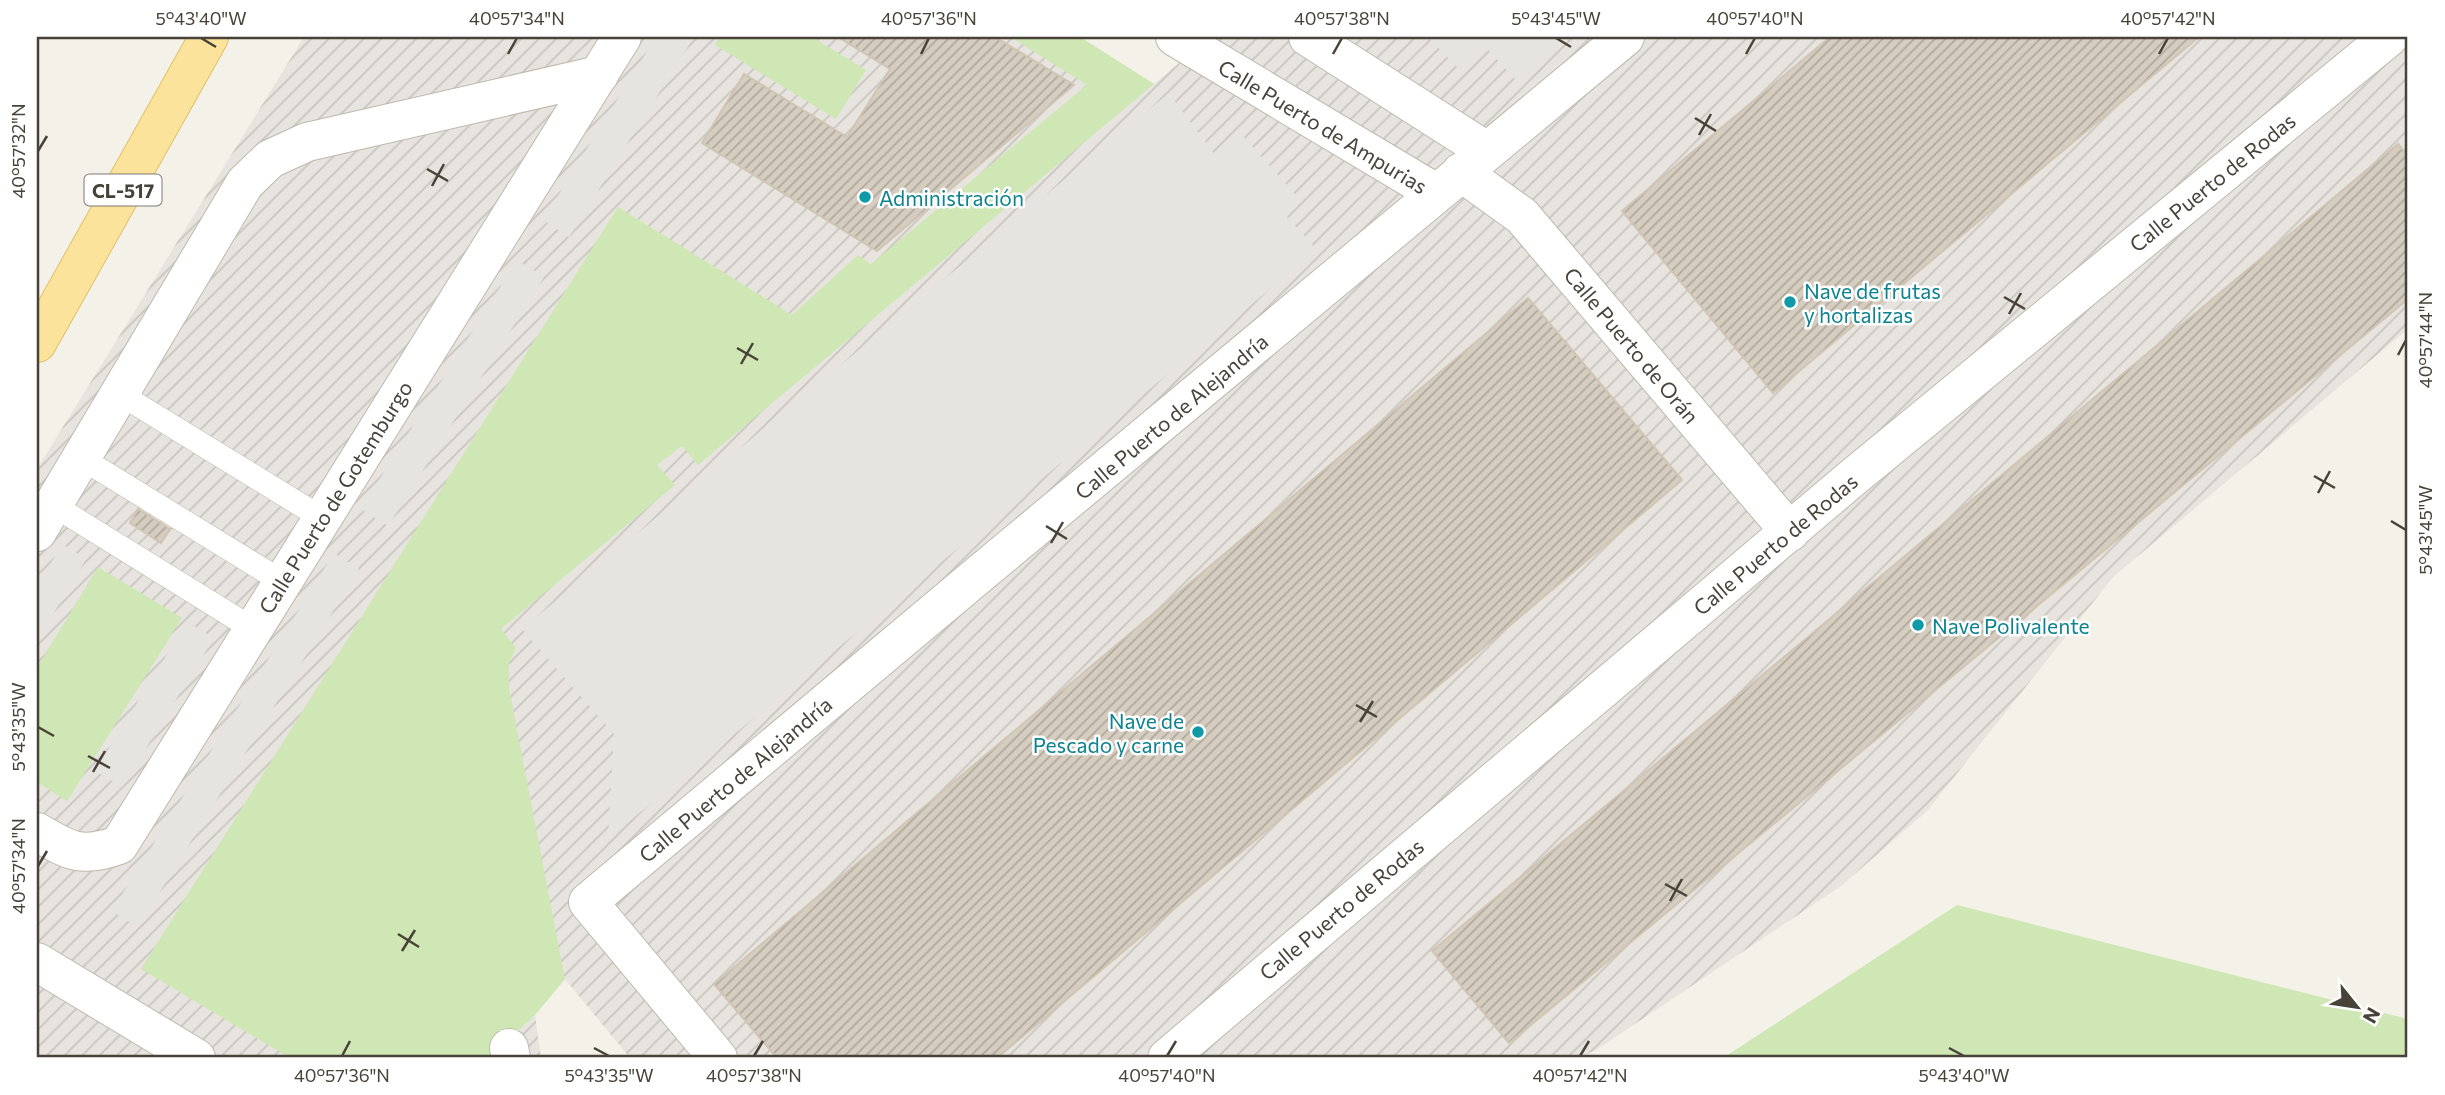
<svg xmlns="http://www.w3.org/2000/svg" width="2445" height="1095" font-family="Commissioner,sans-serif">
<defs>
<pattern id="industrial-furrows" width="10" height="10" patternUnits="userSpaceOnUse" patternTransform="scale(1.75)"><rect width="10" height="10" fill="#e7e3de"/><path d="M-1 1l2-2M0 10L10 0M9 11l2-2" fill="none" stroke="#c8c4bf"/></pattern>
<pattern id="building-hatch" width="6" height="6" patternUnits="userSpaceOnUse" patternTransform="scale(1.75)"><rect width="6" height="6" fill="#d5cdbf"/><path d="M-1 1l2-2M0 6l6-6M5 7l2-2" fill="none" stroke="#afa89c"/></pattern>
</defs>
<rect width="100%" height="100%" fill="#f4f1e9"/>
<polygon fill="url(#industrial-furrows)" points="304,37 1080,37 1154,84 1210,37 2408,37 2408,329 2113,577 1927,811 1841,886 1596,1050 1578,1058 630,1058 565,979 535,1015 541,1058 37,1058 37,469"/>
<g fill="#cee7b4">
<polygon points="720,37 812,37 866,70 836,119 715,45"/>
<polygon points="1011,37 1080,37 1154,84 698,465 682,446 657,465 675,485 501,629 516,648 509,663 509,688 565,979 535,1015 488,1058 290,1058 141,969 618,207 792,315 858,255 871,264 1087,85"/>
<polygon points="98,567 182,618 67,801 37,782 37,668"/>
<polygon points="1957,905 2408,1019 2408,1058 1723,1058"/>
</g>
<g fill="#e6e4e1">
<polygon points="656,37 694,37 569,237 543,220"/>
<polygon points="1428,37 1567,37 1516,80 1483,44 1457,67"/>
<polygon points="1169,93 1215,155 1242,135 1301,201 1286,216 1317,250 608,839 614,734 522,629"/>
<polygon points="517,260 544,277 388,526 361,509"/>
<polygon points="62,544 86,559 37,641 37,587"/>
<polygon points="334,553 359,569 138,927 112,911"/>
<polygon points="187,622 214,638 122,787 95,771"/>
</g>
<g fill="url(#building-hatch)" stroke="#d0c5b2" stroke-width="2">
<polygon points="838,37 995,37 1074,85 877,251 702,143 744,74 847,137 890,69"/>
<polygon points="1830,37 2199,37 1773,393 1622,211"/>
<polygon points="2398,144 2408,156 2408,299 1509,1043 1432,951"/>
<polygon points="1528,298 1682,480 997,1058 777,1058 714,984"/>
<polygon points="138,509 170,529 161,543 130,523"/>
</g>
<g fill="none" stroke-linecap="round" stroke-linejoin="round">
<defs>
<g id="service">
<polyline points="120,394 322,518"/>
<polyline points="81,458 283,582"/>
<polyline points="53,505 253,629"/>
</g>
<g id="minor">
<polyline points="1175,37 1436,193"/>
<polyline points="1308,37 1485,150"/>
<polyline points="1461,172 1522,216 1790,532"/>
<polyline points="37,532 245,183 270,159 307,142 599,75"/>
<path d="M37,832C71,852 81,858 119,845L622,37"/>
<polyline points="37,962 196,1058"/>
<polyline points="509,1048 511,1058"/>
<path d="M718,1058L588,902C933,613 1278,323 1625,37"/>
<polyline points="1167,1058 1851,479 2389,37"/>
</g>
<polyline id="primary" points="37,343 209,37"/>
</defs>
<use href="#service" stroke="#bfb9ac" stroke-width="24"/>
<use href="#minor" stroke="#bfb9ac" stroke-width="40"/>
<use href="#primary" stroke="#e0c16b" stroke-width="40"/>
<use href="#service" stroke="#fff" stroke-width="23"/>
<use href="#minor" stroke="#fff" stroke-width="38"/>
<use href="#primary" stroke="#fbe39c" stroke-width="38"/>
</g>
<path fill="none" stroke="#484238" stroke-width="2.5" d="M201,38L216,47M1556,38L1571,47M508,54L517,38M921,54L929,38M1333,54L1342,38M1746,54L1755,38M2159,54L2168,38M1695,118L1716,131M1699,135L1711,114M38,151L47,136M427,169L448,181M432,186L444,164M2004,297L2025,309M2009,314L2021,293M737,348L758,360M2398,355L2406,340M741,364L753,343M2314,476L2335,488M2318,493L2330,471M2391,521L2406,530M1046,526L1067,539M1051,543L1063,522M1356,705L1377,717M1360,722L1373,701M38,727L54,736M88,756L110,768M93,772L105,751M38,866L47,851M1665,884L1687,896M1670,901L1682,879M398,934L419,947M402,951L415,930M594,1048L609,1056M1949,1048L1964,1056M342,1056L350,1041M754,1056L763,1041M1167,1056L1176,1041M1580,1056L1589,1041"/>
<g fill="#0f9aa8" stroke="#fff" stroke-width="2.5">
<circle cx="865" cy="197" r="7"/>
<circle cx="1790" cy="302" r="7"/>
<circle cx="1918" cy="625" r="7"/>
<circle cx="1198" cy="732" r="7"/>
</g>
<g text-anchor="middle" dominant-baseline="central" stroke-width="5" stroke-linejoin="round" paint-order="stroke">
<rect fill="#fff" stroke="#7f7b74" stroke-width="2" x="84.5" y="174.5" width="77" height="31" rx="5"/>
<g font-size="19" font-weight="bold" fill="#484238">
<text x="123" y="190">CL-517</text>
</g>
<g font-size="21" fill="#484238" stroke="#fff">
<text transform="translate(1323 126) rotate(31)">Calle Puerto de Ampurias</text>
<text transform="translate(2212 182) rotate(-39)">Calle Puerto de Rodas</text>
<text transform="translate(1632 345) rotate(50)">Calle Puerto de Orán</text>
<text transform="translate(1171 416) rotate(-40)">Calle Puerto de Alejandría</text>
<text transform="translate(335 497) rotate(-58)">Calle Puerto de Gotemburgo</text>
<text transform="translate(1775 544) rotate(-40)">Calle Puerto de Rodas</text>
<text transform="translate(735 779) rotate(-40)">Calle Puerto de Alejandría</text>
<text transform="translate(1341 909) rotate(-40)">Calle Puerto de Rodas</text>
</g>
<g font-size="21" fill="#0d838f" stroke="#fff" text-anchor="start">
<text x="879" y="197">Administración</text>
<text x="1804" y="290">Nave de frutas<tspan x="1804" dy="24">y hortalizas</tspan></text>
<text x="1932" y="625">Nave Polivalente</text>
<text x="1184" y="720" text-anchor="end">Nave de<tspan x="1184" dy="24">Pescado y carne</tspan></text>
</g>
</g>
<rect width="2445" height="1095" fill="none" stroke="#ffffff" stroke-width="77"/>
<g transform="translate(2357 1007) rotate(120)" stroke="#ffffff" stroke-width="5" paint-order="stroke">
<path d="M0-5L12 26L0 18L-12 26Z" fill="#484238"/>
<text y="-10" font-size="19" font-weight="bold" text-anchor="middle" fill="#484238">N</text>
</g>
<rect x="38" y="38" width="2368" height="1018" fill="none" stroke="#484238" stroke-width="2.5"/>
<g font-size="18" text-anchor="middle" fill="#484238">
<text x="201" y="25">5°43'40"W</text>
<text x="517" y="25">40°57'34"N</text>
<text x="929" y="25">40°57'36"N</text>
<text x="1342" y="25">40°57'38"N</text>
<text x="1556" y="25">5°43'45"W</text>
<text x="1755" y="25">40°57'40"N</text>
<text x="2168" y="25">40°57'42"N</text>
<text transform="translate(19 151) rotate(-90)" y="6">40°57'32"N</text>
<text transform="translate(2426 340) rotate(-90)" y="6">40°57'44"N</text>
<text transform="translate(2426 530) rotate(-90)" y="6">5°43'45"W</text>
<text transform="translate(19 727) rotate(-90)" y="6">5°43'35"W</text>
<text transform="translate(19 866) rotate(-90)" y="6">40°57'34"N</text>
<text x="342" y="1082">40°57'36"N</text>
<text x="609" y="1082">5°43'35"W</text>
<text x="754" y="1082">40°57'38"N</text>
<text x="1167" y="1082">40°57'40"N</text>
<text x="1580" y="1082">40°57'42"N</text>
<text x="1964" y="1082">5°43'40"W</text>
</g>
</svg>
